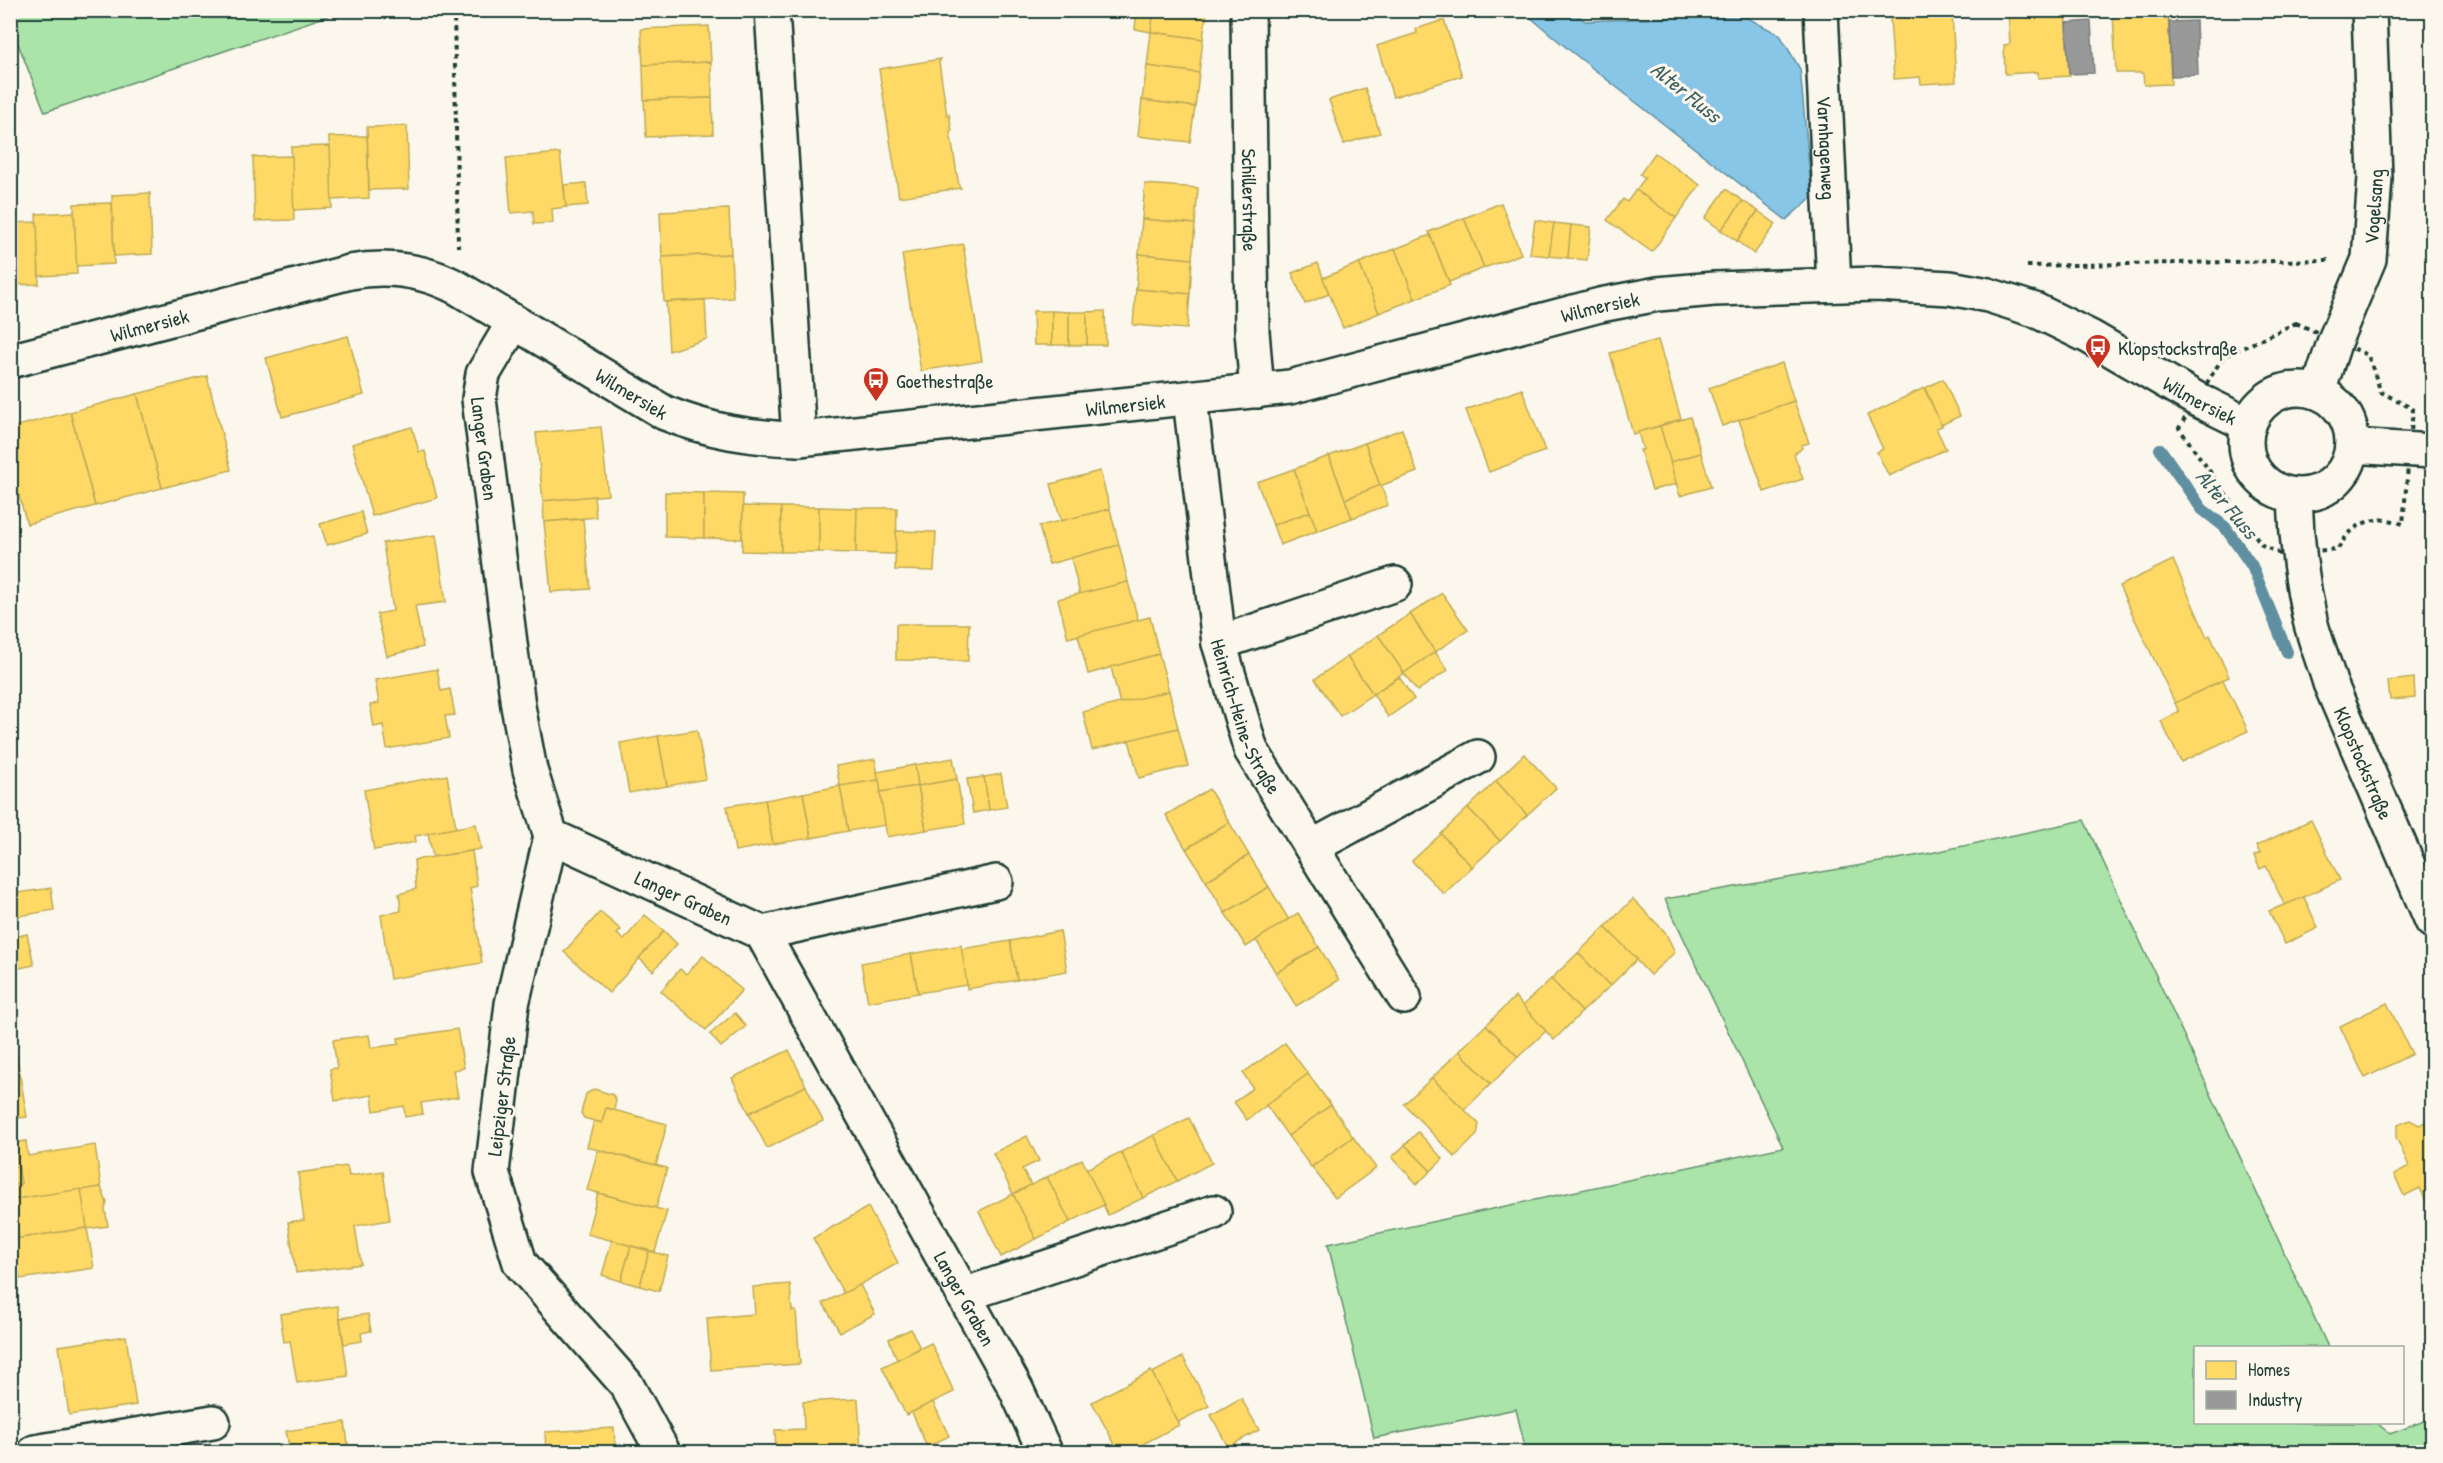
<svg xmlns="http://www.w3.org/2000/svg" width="2443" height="1463" font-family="'Patrick Hand',sans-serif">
<rect width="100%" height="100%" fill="#fbf7ec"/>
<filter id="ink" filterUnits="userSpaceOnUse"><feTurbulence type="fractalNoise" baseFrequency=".0167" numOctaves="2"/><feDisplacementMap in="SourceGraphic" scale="12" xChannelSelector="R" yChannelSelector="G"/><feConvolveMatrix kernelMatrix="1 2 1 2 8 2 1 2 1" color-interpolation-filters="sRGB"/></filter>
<g filter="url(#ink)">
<g fill="#aae4a9" stroke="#64906e" stroke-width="1.5">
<polygon points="11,10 342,10 342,11 45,112 11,26"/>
<polygon points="2084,820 2328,1347 2196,1348 2196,1422 2377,1423 2390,1434 2432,1418 2432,1452 1526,1452 1516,1409 1374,1438 1328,1244 1783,1147 1665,899 1926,854"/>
</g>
<polygon fill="#88c6e8" stroke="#5e8fa0" stroke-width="1.5" points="1523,11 1573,11 1585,21 1742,15 1780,35 1800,69 1812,197 1786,220 1568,49"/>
<g fill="#ffd966" stroke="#bcaa57" stroke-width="1.5">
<polygon points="1137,10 1154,10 1151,32 1135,29"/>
<polygon points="1154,10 1207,10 1203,39 1151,32"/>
<polygon points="2008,10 2065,10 2070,76 2038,78 2038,72 2005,74 2004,45 2010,44"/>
<polygon points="2168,10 2171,84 2144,85 2143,73 2116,73 2113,13"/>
<polygon points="1952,13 1956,82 1921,84 1920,77 1894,79 1890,17"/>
<polygon points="1444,20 1462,76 1393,97 1377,46 1417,33 1416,29"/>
<polygon points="709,26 711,62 643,65 641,29"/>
<polygon points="1151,32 1203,39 1199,73 1147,66"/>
<polygon points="941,59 939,62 947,115 949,114 952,131 950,131 959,186 961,188 899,197 879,69"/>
<polygon points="711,62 712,98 644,100 643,65"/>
<polygon points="1147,66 1199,73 1195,107 1142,100"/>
<polygon points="1365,88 1380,133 1344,144 1329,100"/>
<polygon points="712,98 713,134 646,137 644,100"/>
<polygon points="1142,100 1195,107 1190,142 1138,136"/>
<polygon points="407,126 409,189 369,190 367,127"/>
<polygon points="367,136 369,198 331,200 329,137"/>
<polygon points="330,146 332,208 293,210 291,147"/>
<polygon points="560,153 566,207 552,209 553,223 534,224 533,211 511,213 506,158"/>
<polygon points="1655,153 1700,185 1676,218 1636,190 1645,178 1640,174"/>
<polygon points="292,156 294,220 255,221 253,157"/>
<polygon points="586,183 588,205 566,207 564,185"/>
<polygon points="1145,184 1198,188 1195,224 1142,219"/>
<polygon points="1726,189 1743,201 1721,230 1705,218"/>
<polygon points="1636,190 1676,218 1652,252 1607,220 1623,199 1627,202"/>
<polygon points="150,193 152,254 114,256 112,195"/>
<polygon points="1743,201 1758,211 1737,241 1721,230"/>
<polygon points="112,203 114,264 76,266 74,204"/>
<polygon points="1501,203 1521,254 1484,268 1464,218"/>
<polygon points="729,209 731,254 662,257 660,212"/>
<polygon points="1758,211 1776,224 1754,254 1737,241"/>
<polygon points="74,212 77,274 39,276 36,214"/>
<polygon points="1464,218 1484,268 1449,282 1429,232"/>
<polygon points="1142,219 1195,224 1192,259 1139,254"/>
<polygon points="1535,220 1554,223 1549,256 1530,254"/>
<polygon points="37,222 39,284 10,285 10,223"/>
<polygon points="1554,223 1571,225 1568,258 1549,256"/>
<polygon points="1571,225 1591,227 1587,260 1568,258"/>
<polygon points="1430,235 1450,285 1415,299 1395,249"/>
<polygon points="963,244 982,361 921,371 902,254"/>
<polygon points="1395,249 1415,299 1379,313 1359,263"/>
<polygon points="731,254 733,298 664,302 662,257"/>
<polygon points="1139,254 1192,259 1190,294 1136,289"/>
<polygon points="1318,263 1329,294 1305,304 1292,273"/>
<polygon points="1359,263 1379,313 1343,328 1323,278"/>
<polygon points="1136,289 1190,294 1187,329 1133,325"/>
<polygon points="705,300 707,339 669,351 666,302"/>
<polygon points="1033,311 1052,311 1052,345 1034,345"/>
<polygon points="1052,311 1069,312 1069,345 1052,345"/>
<polygon points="1105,311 1106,345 1087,345 1087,312"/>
<rect x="1069" y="312" width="18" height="33"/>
<polygon points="348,336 364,395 282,417 266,358"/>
<polygon points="1658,340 1681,419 1633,434 1610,353"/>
<polygon points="1782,363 1794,401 1722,426 1709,388"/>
<polygon points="207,376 231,470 162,488 137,394"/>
<polygon points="1943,379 1960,416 1941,425 1925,388"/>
<polygon points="1924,388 1942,426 1936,428 1946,449 1889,476 1877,452 1883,449 1867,415"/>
<polygon points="1522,389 1545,451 1489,472 1466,410"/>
<polygon points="137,394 162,488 95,506 70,412"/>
<polygon points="1794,401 1809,443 1801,445 1802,448 1794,454 1803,479 1764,492 1739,420"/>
<polygon points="70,412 95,506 27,524 10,463 10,428"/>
<polygon points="1690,417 1701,453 1670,462 1660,426"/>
<polygon points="1660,426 1677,484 1652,490 1640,450 1643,450 1638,432"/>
<polygon points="412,427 419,452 425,451 437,498 372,516 352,444"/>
<polygon points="601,427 608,495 543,501 536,433"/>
<polygon points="1402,429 1417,472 1380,486 1365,443"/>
<polygon points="1365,443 1380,486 1345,499 1329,456"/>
<polygon points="1701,453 1711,487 1680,496 1670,462"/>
<polygon points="1329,456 1352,518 1317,531 1294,469"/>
<polygon points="1294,469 1310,512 1273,525 1257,482"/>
<polygon points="1100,471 1110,509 1061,521 1051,484"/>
<polygon points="1381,485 1388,505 1352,518 1345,499"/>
<polygon points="665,492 704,493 704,538 665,537"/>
<polygon points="704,493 743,494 742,539 704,538"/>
<polygon points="594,496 596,517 544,522 543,501"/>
<polygon points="743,506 781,507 781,552 742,551"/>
<rect x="781" y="507" width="38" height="45"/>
<polygon points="819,507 857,508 856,553 819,552"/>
<polygon points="857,508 897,508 896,554 856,553"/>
<polygon points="1110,509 1119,545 1049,564 1039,526"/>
<polygon points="361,512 367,534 327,545 320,524"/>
<polygon points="1310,512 1317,531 1280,545 1273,525"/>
<polygon points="583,519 590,589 551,592 544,522"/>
<polygon points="896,531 936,532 934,571 895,570"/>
<polygon points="436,535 446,602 415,606 423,647 387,656 377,614 393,611 383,543"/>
<polygon points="1119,545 1128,582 1080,595 1071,558"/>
<polygon points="2173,560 2207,637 2210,635 2229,677 2175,703 2119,586"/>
<polygon points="1128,582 1138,620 1068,638 1058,599"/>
<polygon points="1442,593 1468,630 1435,652 1410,614"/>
<polygon points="1410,614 1435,652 1404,673 1378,635"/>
<polygon points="1150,617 1159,654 1088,674 1078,635"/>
<polygon points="896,624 969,624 968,661 896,660"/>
<polygon points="1378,635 1404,673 1373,694 1347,657"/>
<polygon points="1435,652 1448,670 1417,691 1404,673"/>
<polygon points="1159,654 1169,691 1120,704 1111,667"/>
<polygon points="1347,657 1373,694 1340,716 1315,679"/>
<polygon points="437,669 441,691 450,689 455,715 445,716 449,738 387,749 383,725 374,727 370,705 379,703 375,680"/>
<polygon points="1399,677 1414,699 1388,717 1373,694"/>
<polygon points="2414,678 2415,698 2390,700 2388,681"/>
<polygon points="2223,680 2248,731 2181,762 2161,721 2179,712 2175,703"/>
<polygon points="1169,691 1178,728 1092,750 1083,712"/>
<polygon points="1178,728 1188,766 1139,778 1129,740"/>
<polygon points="697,730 706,779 667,786 658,736"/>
<polygon points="658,736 667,786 629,793 620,743"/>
<polygon points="1524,754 1556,788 1527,815 1496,781"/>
<polygon points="953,758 957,779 918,786 915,765"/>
<polygon points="875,759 879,780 840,786 836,766"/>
<polygon points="915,765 918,786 881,792 877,772"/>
<polygon points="1001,774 1007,807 989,810 984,777"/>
<polygon points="447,775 456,828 415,836 416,842 374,850 364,790"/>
<polygon points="984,777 989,810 973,813 967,779"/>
<polygon points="957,779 965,824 926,830 918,786"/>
<polygon points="879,780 886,825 848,831 840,786"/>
<polygon points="1496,781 1527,815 1500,841 1468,808"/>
<polygon points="840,786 848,831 811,838 803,793"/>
<polygon points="918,786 926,830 887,837 880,792"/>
<polygon points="1209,789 1229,822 1186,849 1166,815"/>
<polygon points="803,793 811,838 773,844 765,800"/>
<polygon points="765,800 773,844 735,851 727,806"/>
<polygon points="1468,808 1500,841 1472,867 1441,834"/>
<polygon points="2311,820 2340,880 2285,906 2266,866 2260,869 2254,856 2260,853 2256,846"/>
<polygon points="1229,822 1249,855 1206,881 1186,849"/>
<polygon points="476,824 481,849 433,857 428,833"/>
<polygon points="1441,834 1472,867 1444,894 1412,861"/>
<polygon points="472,851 477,886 470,888 482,963 390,979 381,915 401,911 399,894 416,889 414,860"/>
<polygon points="1249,855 1269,887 1225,913 1206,881"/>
<polygon points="1269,887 1289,920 1246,947 1225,913"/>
<polygon points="51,888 54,910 14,917 11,894"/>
<polygon points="2304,897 2318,928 2285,944 2269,911"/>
<polygon points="1633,899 1665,932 1675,952 1650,975 1605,927"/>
<polygon points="600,912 621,930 617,934 624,940 645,915 664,931 609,993 564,952"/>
<polygon points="1298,913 1319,947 1276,973 1256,940"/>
<polygon points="1605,927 1637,959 1610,986 1578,953"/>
<polygon points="664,931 677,944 653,971 639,958"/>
<polygon points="1060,931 1067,971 1017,980 1010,941"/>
<polygon points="27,934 34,965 10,970 10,938"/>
<polygon points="1010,941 1017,980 967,989 961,949"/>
<polygon points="961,945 967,985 918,993 911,954"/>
<polygon points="1319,947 1339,980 1296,1006 1276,973"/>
<polygon points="1578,953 1610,986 1582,1012 1551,979"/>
<polygon points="911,954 918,993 868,1002 861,963"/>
<polygon points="703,956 742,990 706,1030 661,991 680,969 686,974"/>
<polygon points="1551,979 1582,1012 1554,1040 1522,1006"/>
<polygon points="1515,997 1546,1031 1518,1057 1486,1025"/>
<polygon points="2387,1003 2412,1054 2365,1078 2340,1026"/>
<polygon points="735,1013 746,1026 721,1047 710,1034"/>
<polygon points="1486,1025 1518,1057 1491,1084 1459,1051"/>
<polygon points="457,1029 464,1068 453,1070 458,1097 421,1103 423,1114 405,1117 404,1106 374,1111 372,1095 335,1101 330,1069 337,1068 333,1040 369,1035 371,1048 399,1044 398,1038"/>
<polygon points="1285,1043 1308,1074 1247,1120 1234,1102 1253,1088 1243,1073"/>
<polygon points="789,1050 806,1086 749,1113 732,1078"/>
<polygon points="1459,1051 1491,1084 1464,1110 1432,1078"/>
<polygon points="16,1052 27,1117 10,1119 10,1053"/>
<polygon points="1308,1074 1331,1105 1288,1136 1266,1105"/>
<polygon points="1432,1078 1479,1124 1477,1135 1455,1157 1404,1104"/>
<polygon points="806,1086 823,1121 767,1148 749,1113"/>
<polygon points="594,1089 613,1095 616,1100 614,1110 606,1108 602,1123 584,1118 581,1113 586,1094"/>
<polygon points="1331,1105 1353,1137 1311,1167 1288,1136"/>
<polygon points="606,1108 667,1124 656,1165 587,1147 594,1121 602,1123"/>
<polygon points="1189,1118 1212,1163 1177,1181 1154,1135"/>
<polygon points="2432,1119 2432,1199 2426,1202 2420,1188 2404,1196 2394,1174 2409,1166 2396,1137 2398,1125 2410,1120 2419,1125"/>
<polygon points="1418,1132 1443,1159 1431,1171 1405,1145"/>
<polygon points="1154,1135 1177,1181 1143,1198 1121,1152"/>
<polygon points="1027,1136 1039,1161 1022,1169 1031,1185 1013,1194 993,1153"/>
<polygon points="1353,1137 1376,1168 1335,1198 1312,1167"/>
<polygon points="26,1141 28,1156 95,1145 101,1187 13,1200 10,1185 21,1184 15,1143"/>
<polygon points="15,1143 18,1167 10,1168 10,1144"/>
<polygon points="1405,1145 1431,1171 1417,1184 1392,1157"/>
<polygon points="598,1150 667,1168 656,1208 587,1190"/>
<polygon points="1121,1152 1143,1198 1108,1215 1086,1169"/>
<polygon points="1082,1159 1104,1205 1070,1222 1047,1177"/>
<polygon points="347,1166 349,1176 383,1171 390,1220 355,1226 361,1264 296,1273 288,1222 304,1220 298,1173"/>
<polygon points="18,1167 21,1184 10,1185 10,1168"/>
<polygon points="1047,1177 1070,1222 1036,1239 1013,1194"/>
<polygon points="101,1187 107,1203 105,1209 108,1226 87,1229 81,1190"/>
<polygon points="81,1189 87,1228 14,1239 10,1200"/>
<polygon points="598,1193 667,1211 655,1252 587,1234"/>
<polygon points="1013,1194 1036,1239 1001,1257 979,1211"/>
<polygon points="868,1207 898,1263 844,1294 813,1238"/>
<polygon points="87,1228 94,1268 20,1279 14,1239"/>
<polygon points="612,1240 631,1246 621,1281 602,1275"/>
<polygon points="631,1246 649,1251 640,1286 621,1281"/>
<polygon points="649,1251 668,1256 659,1291 640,1286"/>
<polygon points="790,1284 792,1311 796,1311 800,1364 711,1370 707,1318 755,1314 753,1287"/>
<polygon points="860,1285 875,1314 840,1332 823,1303"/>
<polygon points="338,1306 348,1376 297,1383 290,1341 284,1342 280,1314"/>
<polygon points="368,1314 371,1331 361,1333 362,1341 344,1344 340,1318"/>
<polygon points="911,1329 920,1348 897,1360 889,1339"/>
<polygon points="126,1336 136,1405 69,1415 59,1346"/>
<polygon points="931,1343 954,1392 906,1415 882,1367"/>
<polygon points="1183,1357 1209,1406 1178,1422 1152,1373"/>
<polygon points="1151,1371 1179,1425 1128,1452 1119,1452 1092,1402"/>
<polygon points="1241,1398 1259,1430 1228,1447 1211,1415"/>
<polygon points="858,1399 861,1452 776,1452 775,1430 804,1429 803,1402"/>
<polygon points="933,1402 949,1436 927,1447 912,1412"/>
<polygon points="345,1422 349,1452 290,1452 286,1431"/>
<polygon points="614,1428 616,1452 546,1452 545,1432"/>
</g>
<g fill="#999" stroke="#747d7b" stroke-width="1.5">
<polygon points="2091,21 2094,73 2069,74 2066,23"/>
<polygon points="2196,21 2198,75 2171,76 2169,22"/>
</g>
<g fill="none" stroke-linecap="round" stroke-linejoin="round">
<polyline stroke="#5e8fa0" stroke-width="12" points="2160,449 2202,509 2225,527 2252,566 2287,652"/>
<defs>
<g id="minor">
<polyline points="772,10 799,439"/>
<path id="s1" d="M1248,10L1252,331L1257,391"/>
<path id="s2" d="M1821,10L1834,285"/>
<path id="s3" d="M514,322L483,374L479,399L518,706L530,770L551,836L762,933L1016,1389L1045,1452"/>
<path id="s4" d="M10,361L350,272C388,265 424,270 458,288L665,413C710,431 751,438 799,439L1290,387L1600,305L1658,294L1714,289L1876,284L1950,288L1988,295L2035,310L2090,337L2198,400L2249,425"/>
<circle cx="2299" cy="442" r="53"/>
<path id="s5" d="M2318,392L2335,340L2369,259L2375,178L2369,10"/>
<path id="s6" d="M1190,399L1219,643L1251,750L1404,997"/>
<polyline points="2352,446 2432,451"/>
<path id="s7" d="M2295,495C2296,537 2301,579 2310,620C2315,641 2324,662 2330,683L2432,921"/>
<polyline points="1219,643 1395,584"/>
<polyline points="551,836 512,1004 492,1172 520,1263 626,1384 663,1452"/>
<polyline points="1312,847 1478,757"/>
<polyline points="762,933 996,882"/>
<polyline points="963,1295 1214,1212"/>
<polyline points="35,1452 213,1422"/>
</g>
</defs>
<use href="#minor" stroke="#1f3d34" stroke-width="38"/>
<g stroke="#1f3d34" stroke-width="4" stroke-dasharray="4.5 4.5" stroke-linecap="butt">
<polyline points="454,10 458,247"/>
<polyline points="2027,266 2329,260"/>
<path d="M2296,323L2368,355L2381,392L2413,409L2403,524C2375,513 2352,523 2338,549L2280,554L2262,545L2179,428L2223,357Z"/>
</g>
<use href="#minor" stroke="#fbf7ec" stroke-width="33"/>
</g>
</g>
<defs>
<symbol id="bus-pin" viewBox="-11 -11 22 30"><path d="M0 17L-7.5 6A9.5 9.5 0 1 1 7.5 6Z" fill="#c8321e" stroke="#fbf7ec"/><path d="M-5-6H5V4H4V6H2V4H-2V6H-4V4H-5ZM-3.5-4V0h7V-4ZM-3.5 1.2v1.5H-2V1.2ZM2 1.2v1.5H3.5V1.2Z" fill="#fff"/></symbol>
</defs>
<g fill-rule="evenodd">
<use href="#bus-pin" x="2083" y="332" width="30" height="40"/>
<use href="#bus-pin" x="861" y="365" width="30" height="40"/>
</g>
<g text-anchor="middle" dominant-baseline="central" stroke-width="6" stroke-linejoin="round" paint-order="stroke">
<g font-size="20" fill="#1f3d34" stroke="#fbf7ec">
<text stroke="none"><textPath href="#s2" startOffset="138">Varnhagenweg</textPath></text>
<text stroke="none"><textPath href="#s1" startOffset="190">Schillerstraße</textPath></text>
<text stroke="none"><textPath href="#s5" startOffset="195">Vogelsang</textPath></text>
<text stroke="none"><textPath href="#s4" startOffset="1656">Wilmersiek</textPath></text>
<text stroke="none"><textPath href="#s4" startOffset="144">Wilmersiek</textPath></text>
<text stroke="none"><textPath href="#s4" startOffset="666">Wilmersiek</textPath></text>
<text stroke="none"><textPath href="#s4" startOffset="2284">Wilmersiek</textPath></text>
<text stroke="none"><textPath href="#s4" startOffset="1170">Wilmersiek</textPath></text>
<text stroke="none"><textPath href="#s3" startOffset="136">Langer Graben</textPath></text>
<text stroke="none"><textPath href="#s6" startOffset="324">Heinrich-Heine-Straße</textPath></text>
<text stroke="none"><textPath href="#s7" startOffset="279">Klopstockstraße</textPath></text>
<text stroke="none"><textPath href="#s3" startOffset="676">Langer Graben</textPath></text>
<text transform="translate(501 1096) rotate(-83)">Leipziger Straße</text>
<text stroke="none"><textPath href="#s3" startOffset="1180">Langer Graben</textPath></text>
</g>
<g font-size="20" fill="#1f3d34" stroke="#fbf7ec" text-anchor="start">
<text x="2118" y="347">Klopstockstraße</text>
<text x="896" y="380">Goethestraße</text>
</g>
<g font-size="21" font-style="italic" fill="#395f61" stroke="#fbf7ec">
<text transform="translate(1686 92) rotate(39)">Alter Fluss</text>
<text transform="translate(2227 504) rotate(50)">Alter Fluss</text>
</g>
</g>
<rect width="2443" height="1463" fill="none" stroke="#fbf7ec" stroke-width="36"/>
<rect x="18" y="18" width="2407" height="1427" fill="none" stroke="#1f3d34" stroke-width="2" filter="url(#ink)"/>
<rect x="2194" y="1346" width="210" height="78" fill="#fbf7ec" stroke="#a3ada2" stroke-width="1.5"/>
<rect x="2206" y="1361" width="30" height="18" fill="#ffd966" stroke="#a3ada2" stroke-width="1.5"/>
<text x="2248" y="1376" font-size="18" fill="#1f3d34">Homes</text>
<rect x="2206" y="1391" width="30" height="18" fill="#999999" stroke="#a3ada2" stroke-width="1.5"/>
<text x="2248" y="1406" font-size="18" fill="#1f3d34">Industry</text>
</svg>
